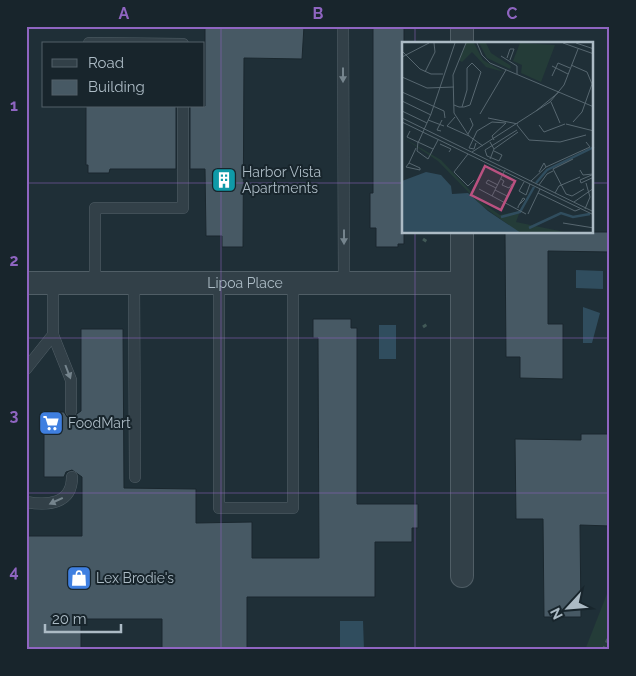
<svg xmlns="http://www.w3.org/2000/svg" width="636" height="676" font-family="Raleway,sans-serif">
<rect width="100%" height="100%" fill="#1f2f37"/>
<polygon fill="#243c38" points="610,586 610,650 585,650"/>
<g fill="#304d5e">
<polygon points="576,270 603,271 603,289 576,288"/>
<polygon points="583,307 600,313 592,343 583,343"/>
<rect x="379" y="325" width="17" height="34"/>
<polygon points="340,621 363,621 364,650 340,650"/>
</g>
<g fill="#475964" stroke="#1a272e">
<polygon points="205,26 304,26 302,59 244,58 243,247 222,247 222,236 206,236 205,169 190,169 190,106 205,106"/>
<polygon points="373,26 404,26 404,244 398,244 398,247 376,247 376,228 370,228 370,193 373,193"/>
<polygon points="86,106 176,106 176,169 110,169 109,173 88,173 88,165 86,165"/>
<polygon points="507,232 610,232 610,252 548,251 548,324 563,324 563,379 520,378 520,357 506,357 505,234"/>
<polygon points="313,319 351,319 351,328 357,328 357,504 418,504 418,528 412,528 412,542 375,542 375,597 247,597 247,650 162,650 162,619 81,619 81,650 26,650 26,536 82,536 82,477 72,470 66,472 64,477 44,477 44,412 64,412 67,417 71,418 81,411 81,329 123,329 124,488 196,489 196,523 252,522 252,558 319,558 318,338 313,338"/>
<polygon points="581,434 610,434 610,526 580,525 581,617 544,617 543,519 516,519 515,439 581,440"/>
</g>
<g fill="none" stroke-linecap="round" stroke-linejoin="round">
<defs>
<g id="service">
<polyline points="343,26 344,283"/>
<polyline points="89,43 183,44"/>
<polyline points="95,283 95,208 183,208 183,106"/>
<polyline points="134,283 135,477"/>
<polyline points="219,283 219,508 293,508 293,283"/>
<polyline points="53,335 71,380 71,411"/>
<polyline points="26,369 53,335 53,283"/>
<path d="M26,502C48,506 72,504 72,477"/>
</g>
<g id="minor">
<polyline points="462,26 462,44"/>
<path id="s1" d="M26,283H462"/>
<polyline points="462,576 462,232"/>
</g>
</defs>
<use href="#service" stroke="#505e66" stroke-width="12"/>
<use href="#minor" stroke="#505e66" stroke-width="24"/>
<g stroke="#425957" stroke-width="3" stroke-dasharray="4 4" stroke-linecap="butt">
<polyline points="423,239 429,243"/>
<polyline points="423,327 429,323"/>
<polyline points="603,650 610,634"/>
</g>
<use href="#service" stroke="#324048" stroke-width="11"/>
<use href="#minor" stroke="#324048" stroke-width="22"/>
</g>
<defs><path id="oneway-solid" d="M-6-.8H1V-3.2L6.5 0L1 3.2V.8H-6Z" transform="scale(1.25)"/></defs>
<g fill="#75848d">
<use href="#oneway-solid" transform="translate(343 75) rotate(90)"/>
<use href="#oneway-solid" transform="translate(344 237) rotate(90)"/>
<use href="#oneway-solid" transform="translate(68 372) rotate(69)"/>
<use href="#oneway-solid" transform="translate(56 501) rotate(155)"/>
</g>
<path fill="none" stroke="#8f65c1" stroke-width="1" stroke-opacity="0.55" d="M221,26V650M415,26V44M26,183H404M592,183H610M415,232V650M26,338H610M26,493H610"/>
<defs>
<symbol id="building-square" viewBox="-11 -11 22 22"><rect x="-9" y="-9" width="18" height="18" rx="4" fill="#0f9aa8" stroke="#18252c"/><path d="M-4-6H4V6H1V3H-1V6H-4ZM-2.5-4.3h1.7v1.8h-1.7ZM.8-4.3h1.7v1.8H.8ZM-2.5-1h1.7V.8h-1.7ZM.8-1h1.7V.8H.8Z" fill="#fff"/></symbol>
<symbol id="supermarket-square" viewBox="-11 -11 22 22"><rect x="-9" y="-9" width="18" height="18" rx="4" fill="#3f7fe0" stroke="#18252c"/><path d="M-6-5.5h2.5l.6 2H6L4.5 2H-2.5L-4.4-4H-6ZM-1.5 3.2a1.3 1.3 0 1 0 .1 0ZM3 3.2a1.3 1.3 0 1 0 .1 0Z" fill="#fff"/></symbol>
<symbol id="shop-square" viewBox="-11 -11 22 22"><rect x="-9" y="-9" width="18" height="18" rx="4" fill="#3f7fe0" stroke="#18252c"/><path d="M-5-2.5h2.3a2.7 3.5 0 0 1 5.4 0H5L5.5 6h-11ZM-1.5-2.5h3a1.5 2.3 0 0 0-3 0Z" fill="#fff"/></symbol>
</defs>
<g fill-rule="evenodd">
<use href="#building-square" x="210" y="166" width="28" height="28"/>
<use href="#supermarket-square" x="37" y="409" width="28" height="28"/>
<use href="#shop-square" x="65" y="564" width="28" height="28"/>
</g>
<g text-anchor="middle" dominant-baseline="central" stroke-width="4" stroke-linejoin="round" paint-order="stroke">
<g font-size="14" fill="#acbbc5" stroke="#18252c" text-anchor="start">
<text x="242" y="172">Harbor Vista<tspan x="242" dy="16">Apartments</tspan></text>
<text x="68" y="423">FoodMart</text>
<text x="96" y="578">Lex Brodie's</text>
</g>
<g font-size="14" fill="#acbbc5" stroke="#18252c">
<text stroke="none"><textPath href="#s1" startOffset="219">Lipoa Place</textPath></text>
</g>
</g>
<g transform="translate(402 42)">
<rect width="191" height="191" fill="#1f2f37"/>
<path d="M64,1H72L81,18L102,30L84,25L70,10L60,20L57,18ZM77,1H84L89,11L109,24L108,27L85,16ZM118,1L153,3L139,40L119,31L120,23L111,19ZM0,95L39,118L78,159L98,173L118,169L114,180L167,191H118L79,163L36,119Z" fill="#243c38"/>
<path d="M24,130L39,133L49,144L50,152L66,151L86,169L119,191H0V139Z" fill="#304d5e"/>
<path fill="none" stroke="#304d5e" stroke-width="2.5" d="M134,141L145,128L192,105M99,175L118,170L132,145M127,186L159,171L171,175L188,172"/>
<path fill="none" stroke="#576770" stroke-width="1" d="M64,1L51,33L52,71L67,94L81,104M75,1L80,13L88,21L192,65M161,1L192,12M174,1L192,7M0,9L18,27L29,32H41M99,14L115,24V32M0,15L27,1M105,16L108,7H112L108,18M169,23L185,30L190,42L180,70L171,80M150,24L166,32M23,30L33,10L32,1M150,34L156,21L168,26M0,35L25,46L52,45M0,50L42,69L43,76M0,59L29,73M149,60L158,81M52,63L57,65H62L68,63L79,30L70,21L65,26V48L60,65M0,69L25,81M134,69L157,50M78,72L104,28M53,75L45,84L67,94M0,76L192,170M86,76L116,82M26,78L42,84M0,80L192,173M164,82L192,89M115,83L127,98L158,100L184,93M137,83L142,90L163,82M8,89L5,95L31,107M39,89L35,88L40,78M66,92L71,83L68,76M16,100L15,109L26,117L36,98M16,101L29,72L53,1M74,101L72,107L67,106L75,89L90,80L104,81L90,94L92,98M38,102L49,107L47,110M92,107L116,90M92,109L100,113L97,119L85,114L83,108L115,88M70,110L148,60L162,43L176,7M66,112L52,130L66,144L72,138M88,117L92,107L88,100M171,117L151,127L164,152L170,154L182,147M7,121L18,126V128L4,125ZM7,121L14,106M144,125L188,105L184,100M178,128L181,133L191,132M192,132L178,138L179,141L192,135M99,137L102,139L100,143L107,146L110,142M129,139L144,125L142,121L137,130M122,140L117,149L124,153L128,142M137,143L145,132L151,129M94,146L84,141L86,138L96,143M77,147L124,172M138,147L136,151L173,169L178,167M93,148L105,154L103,160M153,151L157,144L178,135M90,154L103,128M172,160L192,146M116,166V165L117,163L121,156L123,157L117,163M183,167L188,155L184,141M126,172L136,151M161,181L192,186"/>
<path fill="#ba5180" fill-opacity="0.15" stroke="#ba5180" stroke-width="2.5" d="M83,124L113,139L99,168L69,153Z"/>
<rect width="191" height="191" fill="none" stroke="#acbbc5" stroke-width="2.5"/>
</g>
<rect width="636" height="676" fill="none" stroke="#18252c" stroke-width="55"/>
<rect x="42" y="42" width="162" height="65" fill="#18252c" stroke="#536169"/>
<rect x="52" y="59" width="25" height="8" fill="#324048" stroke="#536169"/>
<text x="88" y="68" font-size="15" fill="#acbbc5">Road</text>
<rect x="52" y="80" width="25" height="15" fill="#475964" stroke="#536169"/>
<text x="88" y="92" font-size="15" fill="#acbbc5">Building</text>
<g transform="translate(568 608) rotate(244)" stroke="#18252c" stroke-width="4" paint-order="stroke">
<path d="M0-4L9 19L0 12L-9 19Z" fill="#acbbc5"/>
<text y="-8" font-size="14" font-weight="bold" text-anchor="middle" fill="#acbbc5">N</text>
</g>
<path d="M45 624v8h76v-8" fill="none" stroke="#acbbc5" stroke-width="2.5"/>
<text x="52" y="624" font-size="15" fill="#acbbc5" stroke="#18252c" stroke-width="4" paint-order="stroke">20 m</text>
<rect x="28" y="28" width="580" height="620" fill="none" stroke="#8f65c1" stroke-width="2"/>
<g font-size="16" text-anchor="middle" font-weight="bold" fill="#8f65c1">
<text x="124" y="19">A</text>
<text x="318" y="19">B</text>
<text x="512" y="19">C</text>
<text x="14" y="111">1</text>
<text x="14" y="266">2</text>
<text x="14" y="421">3</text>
<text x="14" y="577">4</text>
</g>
</svg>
